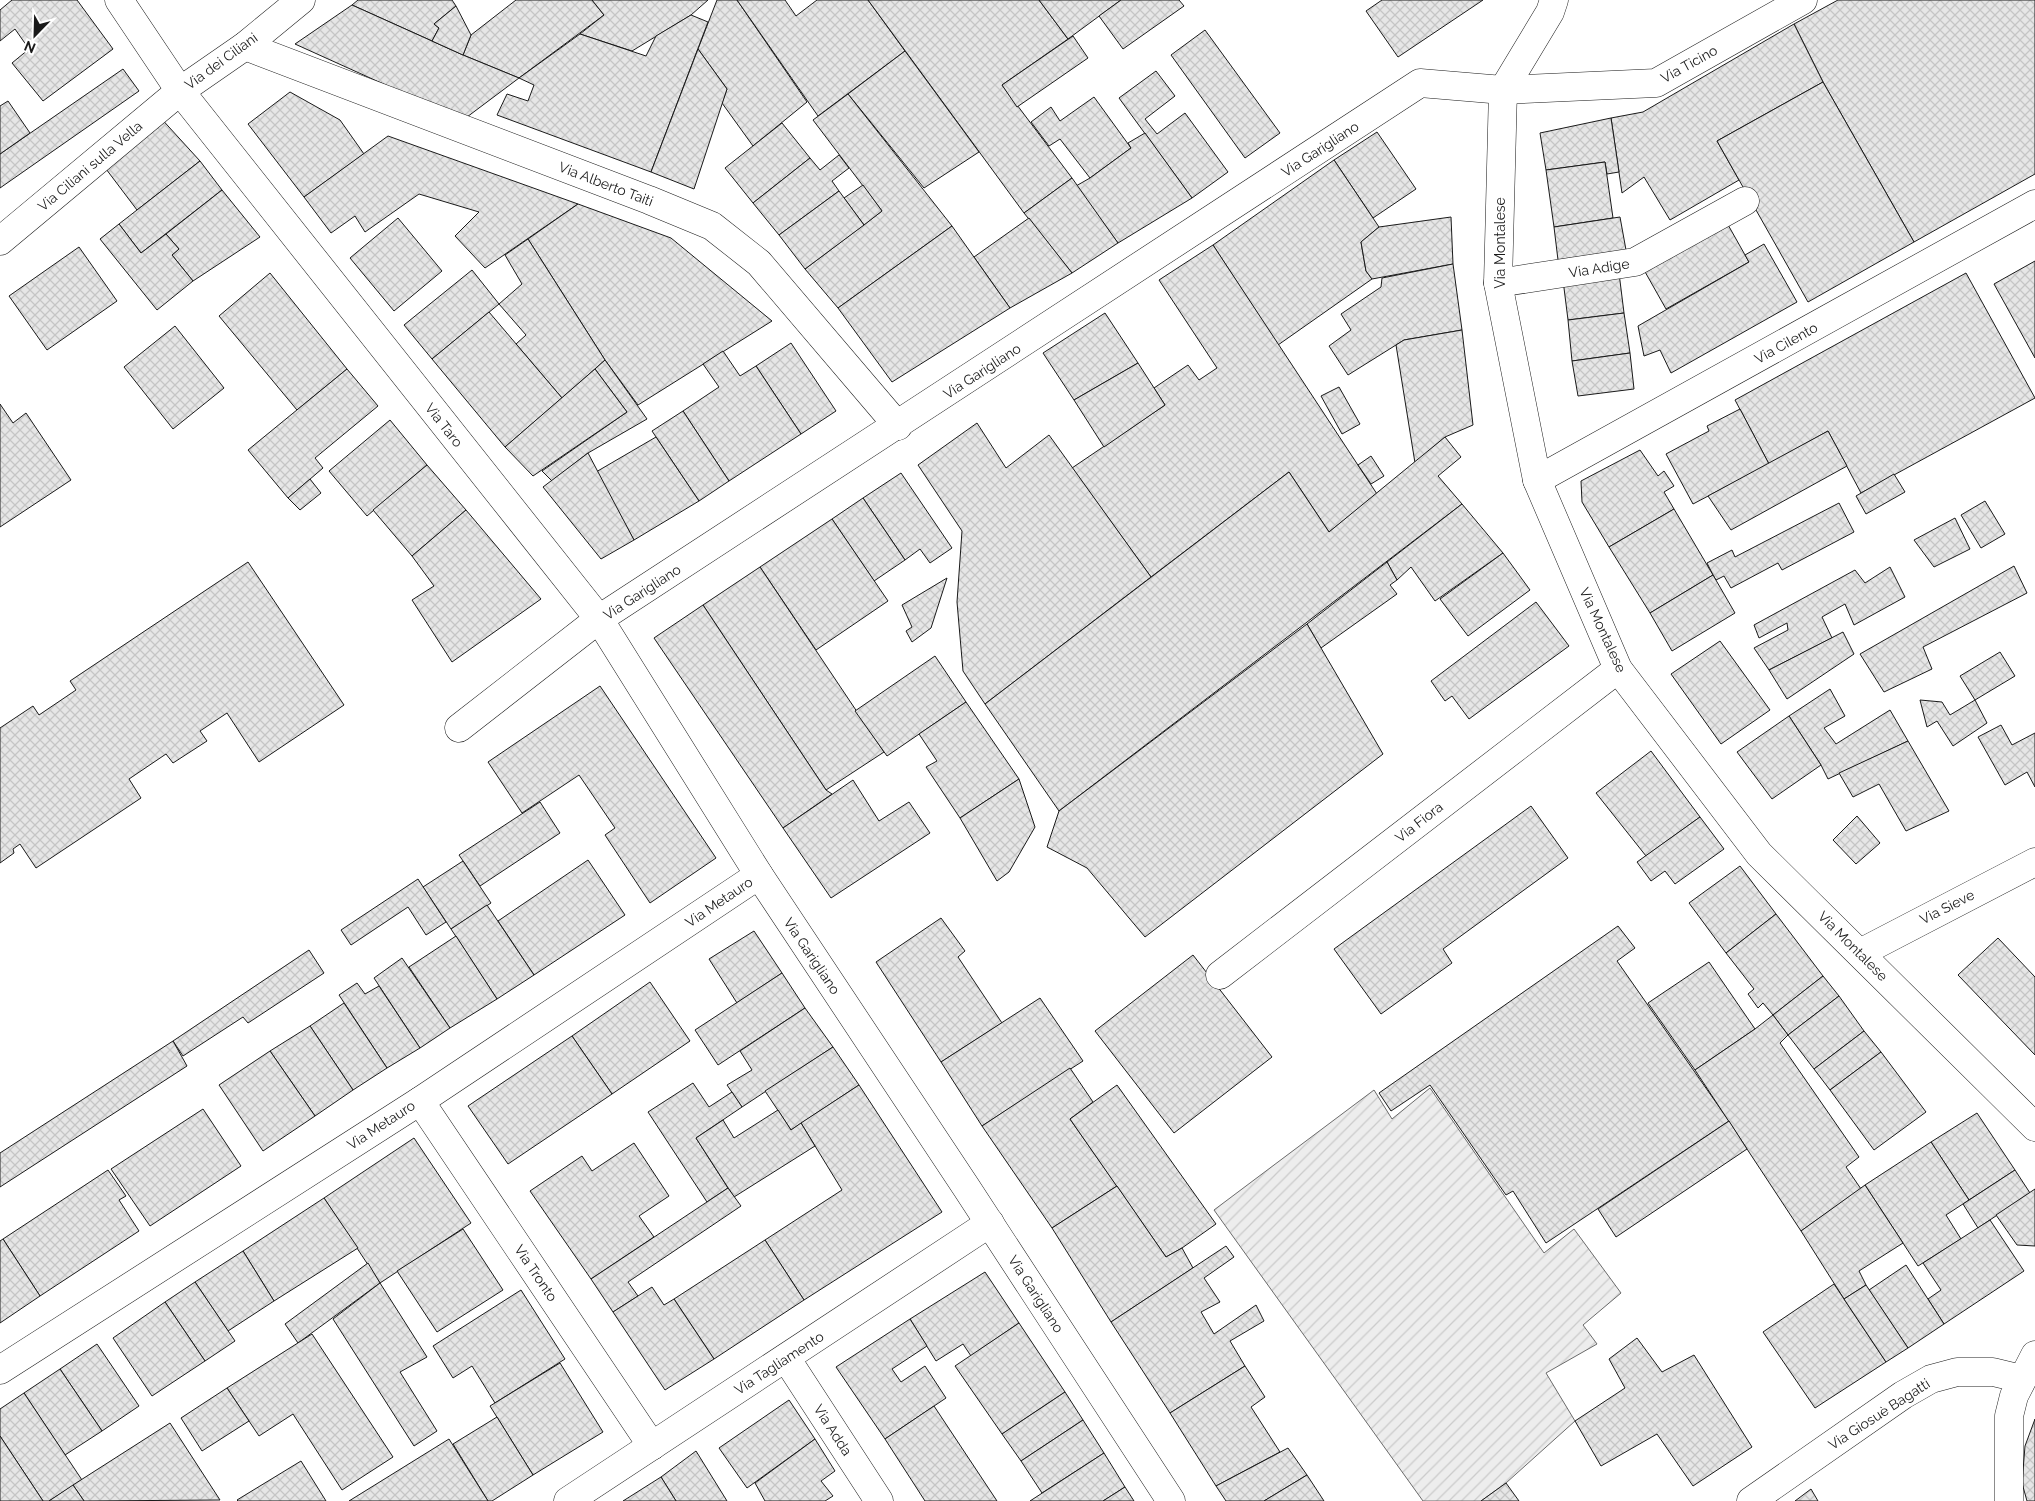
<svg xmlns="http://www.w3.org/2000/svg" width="2035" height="1501" font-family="Raleway,sans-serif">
<defs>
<pattern id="garden-furrows" width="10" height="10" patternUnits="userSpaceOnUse" patternTransform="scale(1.25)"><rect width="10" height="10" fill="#ededed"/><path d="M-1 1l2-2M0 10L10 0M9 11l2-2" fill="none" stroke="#cbcbcb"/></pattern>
<pattern id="building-cross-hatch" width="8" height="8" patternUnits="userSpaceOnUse" patternTransform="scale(1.25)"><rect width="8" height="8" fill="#e6e6e6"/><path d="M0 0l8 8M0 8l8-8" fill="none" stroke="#c5c5c5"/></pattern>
</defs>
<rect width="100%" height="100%" fill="#fff"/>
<polygon fill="url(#garden-furrows)" stroke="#6a6a6a" points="1430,1088 1544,1253 1574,1229 1621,1293 1583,1325 1597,1344 1546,1373 1575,1421 1506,1483 1481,1501 1423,1501 1214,1210 1374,1090 1392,1119"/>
<g fill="url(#building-cross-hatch)" stroke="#1a1a1a">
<polygon points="12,0 77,0 113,49 43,101 12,63 29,49 15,29 0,41 0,10"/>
<polygon points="358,0 452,0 456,6 434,24 439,28 432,41 352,5"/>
<polygon points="516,0 592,0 604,15 519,78 463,55 471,35"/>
<polygon points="592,0 708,0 691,15 632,51 580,34 604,15"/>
<polygon points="717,0 737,0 807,102 753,146 722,103 727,89 698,49"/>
<polygon points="737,0 785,0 796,16 817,0 868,0 905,51 818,116"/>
<polygon points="868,0 1039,0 1068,39 1002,85 1072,178 1024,213"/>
<polygon points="1039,0 1121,0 1068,39"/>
<polygon points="1121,0 1179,0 1184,6 1123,49 1099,16"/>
<polygon points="1382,0 1483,0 1398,57 1366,11"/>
<polygon points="1838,0 2035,0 2035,174 1914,242 1823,82 1794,24"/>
<polygon points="352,5 463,55 519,78 463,120 295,44"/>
<polygon points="456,6 471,35 463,55 432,41 439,28 434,24"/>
<polygon points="691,15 708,22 651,172 497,115 507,94 528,101 534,85 519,78 580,34 646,56 656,36"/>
<polygon points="1794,24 1823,82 1717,141 1739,180 1670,220 1644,177 1622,193 1611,118 1643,112"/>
<polygon points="1205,30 1280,133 1245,158 1171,55"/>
<polygon points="1073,36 1088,58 1017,107 1002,85"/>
<polygon points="698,49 727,89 694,189 651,172"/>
<polygon points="905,51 979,152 924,188 848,94"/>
<polygon points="123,69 139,91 0,188 0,154"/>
<polygon points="1156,71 1175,96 1145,119 1157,134 1185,113 1228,172 1192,198 1119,98"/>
<polygon points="1823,82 1914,242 1808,302 1717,141"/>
<polygon points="290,92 340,120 364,154 304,197 248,124"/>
<polygon points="848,94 952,226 838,308 805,269 882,211 813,120"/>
<polygon points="1094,97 1131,148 1090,178 1060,139 1049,146 1031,122 1051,107 1060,121"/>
<polygon points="8,101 30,133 0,154 0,106"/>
<polygon points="158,115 200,161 137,210 100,161"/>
<polygon points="1611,118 1619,172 1607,174 1605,162 1546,170 1540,133"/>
<polygon points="782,123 810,158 753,203 725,168"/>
<polygon points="1377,132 1416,189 1373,218 1334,160"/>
<polygon points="1145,133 1192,198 1118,243 1076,186 1090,178 1131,148 1128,143"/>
<polygon points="388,136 578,204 485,268 455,236 479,212 419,194 365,232 355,216 331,233 304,197"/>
<polygon points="839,155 849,168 832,181 839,191 779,235 753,203 810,158 820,170"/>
<polygon points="1334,160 1379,227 1361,242 1366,271 1372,279 1278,345 1213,245"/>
<polygon points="200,161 222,190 141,253 119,224"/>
<polygon points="1605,162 1613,218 1554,227 1546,170"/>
<polygon points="1072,178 1118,243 1072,273 1024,213"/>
<polygon points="863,185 882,211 864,225 844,198"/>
<polygon points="222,190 260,237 193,281 172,255 179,249 166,234"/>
<polygon points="839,191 864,225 805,269 779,235"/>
<polygon points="578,204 671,238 772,321 638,405 605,360 528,239"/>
<polygon points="1451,217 1453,264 1372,279 1366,271 1361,242 1379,227"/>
<polygon points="1620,217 1626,250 1558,260 1554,227"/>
<polygon points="398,218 442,271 394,311 350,258"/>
<polygon points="1029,218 1072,273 1010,308 974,257"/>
<polygon points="1727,223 1749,262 1666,309 1644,270"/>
<polygon points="119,224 141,253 166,234 179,249 172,255 193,281 157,310 100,239"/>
<polygon points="952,226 1010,308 892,382 838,308"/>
<polygon points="528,239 605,360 562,398 516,344 526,335 499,304 522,284 505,255"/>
<polygon points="1764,244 1797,302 1671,373 1660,350 1644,356 1638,326 1749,262 1745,255"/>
<polygon points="1213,245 1377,494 1329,532 1289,472 1151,577 1072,468 1165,405 1154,388 1188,365 1199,380 1217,368 1159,280"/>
<polygon points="79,247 117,301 47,350 9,296"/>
<polygon points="2035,261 2035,358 1994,284"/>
<polygon points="1453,264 1462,330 1404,340 1348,375 1329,346 1351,330 1341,314 1381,287 1382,278"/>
<polygon points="472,270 499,304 432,359 404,325"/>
<polygon points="270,273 347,369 297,410 219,316"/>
<polygon points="1619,273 1624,313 1568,320 1563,280"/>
<polygon points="1966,273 2035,398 1861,493 1828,431 1769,464 1735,400"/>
<polygon points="489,312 562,398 505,447 432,359"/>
<polygon points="1105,313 1138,363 1074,400 1043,353"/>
<polygon points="1624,313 1630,353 1572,361 1568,320"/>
<polygon points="175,326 224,388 173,429 124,367"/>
<polygon points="1462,330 1473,425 1445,437 1415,463 1396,345 1404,340"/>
<polygon points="791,343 836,411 801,434 756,366"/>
<polygon points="723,351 740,376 756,366 801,434 729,481 683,411 719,387 703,364"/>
<polygon points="1630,353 1634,389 1578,396 1572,361"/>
<polygon points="605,360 647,419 588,453 552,481 542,471 627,412 595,369"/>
<polygon points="1138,363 1165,405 1104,447 1074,400"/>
<polygon points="347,369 378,406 315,458 323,468 288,498 248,450"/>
<polygon points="595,369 627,412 533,476 505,447"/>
<polygon points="1339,387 1360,424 1342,434 1321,396"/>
<polygon points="0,404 13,423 26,413 71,480 0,527"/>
<polygon points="1740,409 1769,464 1693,504 1666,454 1709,431 1707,426"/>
<polygon points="683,411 729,481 699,501 652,431"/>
<polygon points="390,420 427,465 367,516 329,471"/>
<polygon points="977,423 1006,468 1049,435 1151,577 985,704 963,671 957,602 962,531 918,465"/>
<polygon points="1828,431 1847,466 1731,530 1708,496"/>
<polygon points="656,437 699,501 634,540 596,472"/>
<polygon points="1445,437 1461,457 1438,476 1462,504 1059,811 985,704 1289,472 1329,532"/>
<polygon points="1640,450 1658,476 1664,471 1674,486 1664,492 1674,509 1609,547 1582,502 1581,481"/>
<polygon points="588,453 634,540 601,559 543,487"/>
<polygon points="1371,456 1384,476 1371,484 1358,465"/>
<polygon points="427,465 466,510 412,556 373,510"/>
<polygon points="901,473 952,548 930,563 920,549 905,560 863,498"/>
<polygon points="1894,474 1905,492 1866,514 1856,496"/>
<polygon points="310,479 321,493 300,510 288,498"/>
<polygon points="863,498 905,560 874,581 832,519"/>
<polygon points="1985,501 2005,534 1981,548 1961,515"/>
<polygon points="1839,503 1854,532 1782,570 1778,563 1731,588 1724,576 1716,580 1713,575 1707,563 1732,550 1735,557"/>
<polygon points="1462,504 1503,553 1435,601 1411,567 1397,580 1387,562"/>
<polygon points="1674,509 1713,575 1650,613 1609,547"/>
<polygon points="466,510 541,599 452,662 412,600 434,586 412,556"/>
<polygon points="1955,518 1970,549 1934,567 1914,540"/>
<polygon points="832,519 888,601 816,650 760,567"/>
<polygon points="1503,553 1530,590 1468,636 1440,599"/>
<polygon points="248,562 344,705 259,762 227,713 200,731 207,741 173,763 166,754 129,779 141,798 36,868 20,844 13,849 14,853 0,863 0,728 33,706 39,715 76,690 70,681"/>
<polygon points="1387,562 1397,580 1390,585 1397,594 1321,648 1307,624"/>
<polygon points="2014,566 2027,593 1923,647 1932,669 1884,692 1860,654"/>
<polygon points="760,567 884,752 826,790 703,605"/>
<polygon points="1890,567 1905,597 1854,625 1845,604 1822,617 1832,638 1769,670 1754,648 1788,630 1787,623 1759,638 1754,625 1855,570 1865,583"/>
<polygon points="1713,575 1735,613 1672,651 1650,613"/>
<polygon points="947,578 931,628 912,642 906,631 912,627 902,605"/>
<polygon points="1536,602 1569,646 1469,719 1452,696 1445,701 1431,681"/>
<polygon points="703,605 826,790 832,794 783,828 654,638"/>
<polygon points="1307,624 1383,754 1145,937 1087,868 1047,847 1059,811"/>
<polygon points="1843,632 1854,654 1787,699 1769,670"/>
<polygon points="1720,641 1770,710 1721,744 1671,674"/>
<polygon points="2000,652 2015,676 1975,700 1960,676"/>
<polygon points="935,656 966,702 887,756 855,711"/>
<polygon points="600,686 716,858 650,903 605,835 615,828 579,775 522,813 488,762"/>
<polygon points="1830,689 1845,716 1824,728 1836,744 1890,710 1908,741 1828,779 1821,765 1789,716"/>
<polygon points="1920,700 1942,702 1950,715 1975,700 1987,723 1953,746 1937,721 1927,727"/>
<polygon points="966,702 1019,779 960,818 926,767 937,761 919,734"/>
<polygon points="1789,716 1821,765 1772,799 1737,752"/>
<polygon points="2001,725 2012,745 2035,733 2035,787 2027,772 2005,785 1978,737"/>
<polygon points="1908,741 1949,811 1906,831 1879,784 1853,797 1839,773"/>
<polygon points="1651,751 1700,817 1646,856 1596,793"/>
<polygon points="1019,779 1035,827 1009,872 997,881 960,818"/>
<polygon points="853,780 879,821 909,802 930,833 831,898 783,828"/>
<polygon points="540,802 560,833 480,886 459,855"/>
<polygon points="1531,806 1568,858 1443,949 1452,963 1381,1014 1334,949"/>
<polygon points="1857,816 1880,843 1856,864 1833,840"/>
<polygon points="1700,817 1724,849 1675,884 1665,871 1651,881 1637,862"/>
<polygon points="588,860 625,915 534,975 498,921"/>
<polygon points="463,861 491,903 451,929 423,887"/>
<polygon points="1740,866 1776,914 1726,953 1689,903"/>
<polygon points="418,879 446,922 426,935 408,907 351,945 341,930"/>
<polygon points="487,905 534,975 497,999 451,929"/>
<polygon points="1776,914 1823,976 1773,1015 1763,1003 1758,1008 1748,994 1754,989 1726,953"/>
<polygon points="941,918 965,951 958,957 1002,1023 941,1062 876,962"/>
<polygon points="1618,926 1635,948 1617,961 1729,1121 1546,1243 1513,1191 1506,1195 1430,1085 1391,1111 1379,1093"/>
<polygon points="754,931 782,973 737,1003 709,959"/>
<polygon points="456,936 497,999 450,1028 409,967"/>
<polygon points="1998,938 2035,977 2035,1055 1958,975"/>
<polygon points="309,950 324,973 248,1023 243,1017 183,1056 173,1041"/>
<polygon points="1193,955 1272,1057 1174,1133 1095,1031"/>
<polygon points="402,958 450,1028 420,1048 374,978"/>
<polygon points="1709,962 1755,1029 1695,1070 1648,1003"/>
<polygon points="782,973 805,1008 718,1065 695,1030"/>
<polygon points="1823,976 1839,996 1788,1035 1773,1015"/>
<polygon points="650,982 690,1041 612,1094 572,1036"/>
<polygon points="357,983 365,994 379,986 420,1048 387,1068 339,995"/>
<polygon points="1839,996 1864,1031 1814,1069 1788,1035"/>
<polygon points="1040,998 1083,1061 982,1126 941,1062"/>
<polygon points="344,1003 387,1068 353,1090 310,1026"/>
<polygon points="805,1008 833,1047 742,1107 727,1085 752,1070 740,1051"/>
<polygon points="1773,1015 1788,1035 1780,1043 1859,1157 1846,1167 1861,1189 1801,1231 1695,1070 1755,1029"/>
<polygon points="310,1026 353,1090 315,1116 270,1051"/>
<polygon points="1864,1031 1881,1052 1830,1090 1814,1069"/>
<polygon points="572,1036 612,1094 508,1164 468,1106"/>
<polygon points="173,1041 187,1066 0,1187 0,1153"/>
<polygon points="833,1047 859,1085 791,1130 765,1091"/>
<polygon points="270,1051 315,1116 263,1151 219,1085"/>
<polygon points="1881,1052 1926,1112 1874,1150 1830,1090"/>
<polygon points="1070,1068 1093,1102 1070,1119 1117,1186 1052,1228 982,1126"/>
<polygon points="693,1083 709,1107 732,1092 742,1107 696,1138 728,1188 707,1202 648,1112"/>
<polygon points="859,1085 942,1212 804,1300 765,1240 842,1190 801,1123"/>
<polygon points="1117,1085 1216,1224 1182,1248 1166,1257 1070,1119"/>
<polygon points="203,1109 241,1166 150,1226 111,1169"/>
<polygon points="778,1110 791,1130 801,1123 815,1146 734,1197 696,1138 723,1120 734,1138"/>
<polygon points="1977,1113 2015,1170 1969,1200 1931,1142"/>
<polygon points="1729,1121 1747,1149 1616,1237 1598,1209"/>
<polygon points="414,1138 471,1223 380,1283 324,1198"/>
<polygon points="1931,1142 1969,1200 1946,1215 1961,1239 1918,1266 1865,1185"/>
<polygon points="634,1143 669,1196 639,1216 654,1237 591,1279 530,1191 582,1156 592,1171"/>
<polygon points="108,1170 126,1196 119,1200 139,1231 40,1296 3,1239"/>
<polygon points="2015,1170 2030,1193 1978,1228 1963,1204"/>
<polygon points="1865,1185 1903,1243 1859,1271 1866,1285 1844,1299 1801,1231"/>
<polygon points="1117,1186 1166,1257 1182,1248 1193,1268 1111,1322 1052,1228"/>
<polygon points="728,1188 741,1206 628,1282 638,1296 613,1312 591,1279"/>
<polygon points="2035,1189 2035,1246 2017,1245 1996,1215"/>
<polygon points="324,1198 358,1248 274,1301 243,1251"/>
<polygon points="1990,1220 2024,1271 1944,1324 1928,1299 1941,1290 1923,1263"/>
<polygon points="463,1229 503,1290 437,1332 397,1271"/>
<polygon points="3,1239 40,1296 0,1323 0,1241"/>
<polygon points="765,1240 804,1300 714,1359 674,1299"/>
<polygon points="1226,1246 1234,1257 1204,1278 1220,1302 1201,1312 1214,1334 1256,1305 1264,1321 1230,1341 1245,1366 1170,1413 1111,1322"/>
<polygon points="243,1251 274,1301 228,1331 195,1282"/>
<polygon points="368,1263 380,1283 298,1343 285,1324"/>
<polygon points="1906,1265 1944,1324 1908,1348 1869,1290"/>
<polygon points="985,1272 1019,1323 971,1356 963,1344 936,1361 910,1319"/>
<polygon points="195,1282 235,1341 205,1361 165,1302"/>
<polygon points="380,1283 427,1357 400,1372 437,1431 414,1446 333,1319"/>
<polygon points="1834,1284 1886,1362 1815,1408 1763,1332"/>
<polygon points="1866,1285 1908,1348 1886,1362 1844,1299"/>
<polygon points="652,1287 664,1305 674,1299 714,1359 665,1390 613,1312"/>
<polygon points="521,1290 565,1359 495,1403 472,1366 453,1378 433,1346"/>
<polygon points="165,1302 205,1361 152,1396 113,1338"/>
<polygon points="910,1319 927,1346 892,1369 901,1382 925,1366 946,1398 885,1439 836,1367"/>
<polygon points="1019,1323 1065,1392 1002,1434 955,1366"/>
<polygon points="312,1334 393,1457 342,1490 293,1414 259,1436 227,1388"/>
<polygon points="1637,1338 1662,1372 1694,1355 1752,1447 1693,1486 1657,1434 1601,1466 1575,1421 1625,1388 1609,1359"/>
<polygon points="97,1344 139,1406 102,1431 60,1369"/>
<polygon points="560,1363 603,1432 533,1475 490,1406"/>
<polygon points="1245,1366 1265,1397 1251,1407 1280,1452 1216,1486 1170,1413"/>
<polygon points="60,1369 102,1431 65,1455 24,1393"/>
<polygon points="227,1388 249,1421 202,1451 181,1418"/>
<polygon points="1065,1392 1083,1420 1021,1461 1002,1434"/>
<polygon points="24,1393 82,1480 49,1501 43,1501 0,1436 0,1409"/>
<polygon points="789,1400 815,1439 747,1488 719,1448"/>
<polygon points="934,1406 997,1501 925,1501 885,1439"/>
<polygon points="497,1417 533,1475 492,1501 488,1501 453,1444"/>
<polygon points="2035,1419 2035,1501 2027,1501 2022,1483 2025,1446"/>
<polygon points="1083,1420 1104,1453 1042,1493 1021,1461"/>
<polygon points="170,1423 220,1500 84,1501 73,1485"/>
<polygon points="0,1436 43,1501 0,1501"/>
<polygon points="449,1439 488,1501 349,1501"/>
<polygon points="815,1439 835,1471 821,1481 833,1496 825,1501 765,1501 755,1483"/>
<polygon points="1288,1448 1307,1475 1264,1501 1226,1501 1216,1486"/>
<polygon points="696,1451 727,1501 676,1501 661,1477"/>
<polygon points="1104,1453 1125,1487 1103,1501 1030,1501"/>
<polygon points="301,1461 326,1501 238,1501 237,1500"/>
<polygon points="1307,1475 1324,1501 1264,1501"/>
<polygon points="661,1477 676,1501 623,1501"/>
<polygon points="1506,1483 1519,1501 1481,1501"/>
<polygon points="73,1485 84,1501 49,1501"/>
<polygon points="1125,1487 1134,1501 1103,1501"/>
<polygon points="1811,1489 1818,1501 1795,1501"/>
</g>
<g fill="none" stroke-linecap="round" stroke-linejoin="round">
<defs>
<g id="minor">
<polyline points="119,0 180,91 599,619 759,875 966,1187 1171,1501"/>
<polyline points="1554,0 1550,12 1503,90 1498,283 1537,480 1618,669 1759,854 2035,1127"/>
<polyline points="245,46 649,200 712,226 759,263 898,426"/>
<polyline points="0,241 180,91 245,46 301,0"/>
<polyline points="1498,283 1635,262 1745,201"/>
<polyline points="1537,480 2035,204"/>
<polyline points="459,728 599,619 1420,83 1503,90 1656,83 1803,0"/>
<polyline points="1860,953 2035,862"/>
<polyline points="1220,975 1618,669"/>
<polyline points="420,1101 652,1446"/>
<polyline points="786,1358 879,1501"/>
<polyline points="0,1370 420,1101 759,875"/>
<polyline points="568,1501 990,1223"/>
<polyline points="1751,1501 1903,1395 1931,1379 1957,1372 1993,1372 2022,1379"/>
<polyline points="2009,1501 2009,1416 2014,1396 2035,1355"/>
</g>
</defs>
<use href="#minor" stroke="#1a1a1a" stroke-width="29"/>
<use href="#minor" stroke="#fff" stroke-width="28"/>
</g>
<g text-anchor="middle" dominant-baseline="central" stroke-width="4" stroke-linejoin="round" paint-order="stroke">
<g font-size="14" fill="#1a1a1a" stroke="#fff">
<text transform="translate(221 61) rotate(-36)">Via dei Ciliani</text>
<text transform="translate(1689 64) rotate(-29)">Via Ticino</text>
<text transform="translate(1320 149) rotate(-33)">Via Garigliano</text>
<text transform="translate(90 166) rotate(-40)">Via Ciliani sulla Vella</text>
<text transform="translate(606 184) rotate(21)">Via Alberto Taiti</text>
<text transform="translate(1500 243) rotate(-90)">Via Montalese</text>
<text transform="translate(1599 268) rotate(-9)">Via Adige</text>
<text transform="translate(1786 343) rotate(-29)">Via Cilento</text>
<text transform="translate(982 371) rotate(-33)">Via Garigliano</text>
<text transform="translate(444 425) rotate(52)">Via Taro</text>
<text transform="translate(642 592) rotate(-33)">Via Garigliano</text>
<text transform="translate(1603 630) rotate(65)">Via Montalese</text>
<text transform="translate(1419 822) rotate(-38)">Via Fiora</text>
<text transform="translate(719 902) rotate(-34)">Via Metauro</text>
<text transform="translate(1947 907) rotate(-27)">Via Sieve</text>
<text transform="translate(1853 946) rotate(45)">Via Montalese</text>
<text transform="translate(812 956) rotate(56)">Via Garigliano</text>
<text transform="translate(381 1125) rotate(-33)">Via Metauro</text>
<text transform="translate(536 1273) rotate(56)">Via Tronto</text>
<text transform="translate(1036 1294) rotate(57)">Via Garigliano</text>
<text transform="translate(779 1363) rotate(-33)">Via Tagliamento</text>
<text transform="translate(1879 1414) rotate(-33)">Via Giosuè Bagatti</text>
<text transform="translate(833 1430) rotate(57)">Via Adda</text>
</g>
</g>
<g transform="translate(35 35) rotate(203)" stroke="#ffffff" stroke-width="4" paint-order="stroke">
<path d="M0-4L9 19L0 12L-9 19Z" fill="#1a1a1a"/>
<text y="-8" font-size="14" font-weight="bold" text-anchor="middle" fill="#1a1a1a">N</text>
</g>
</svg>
